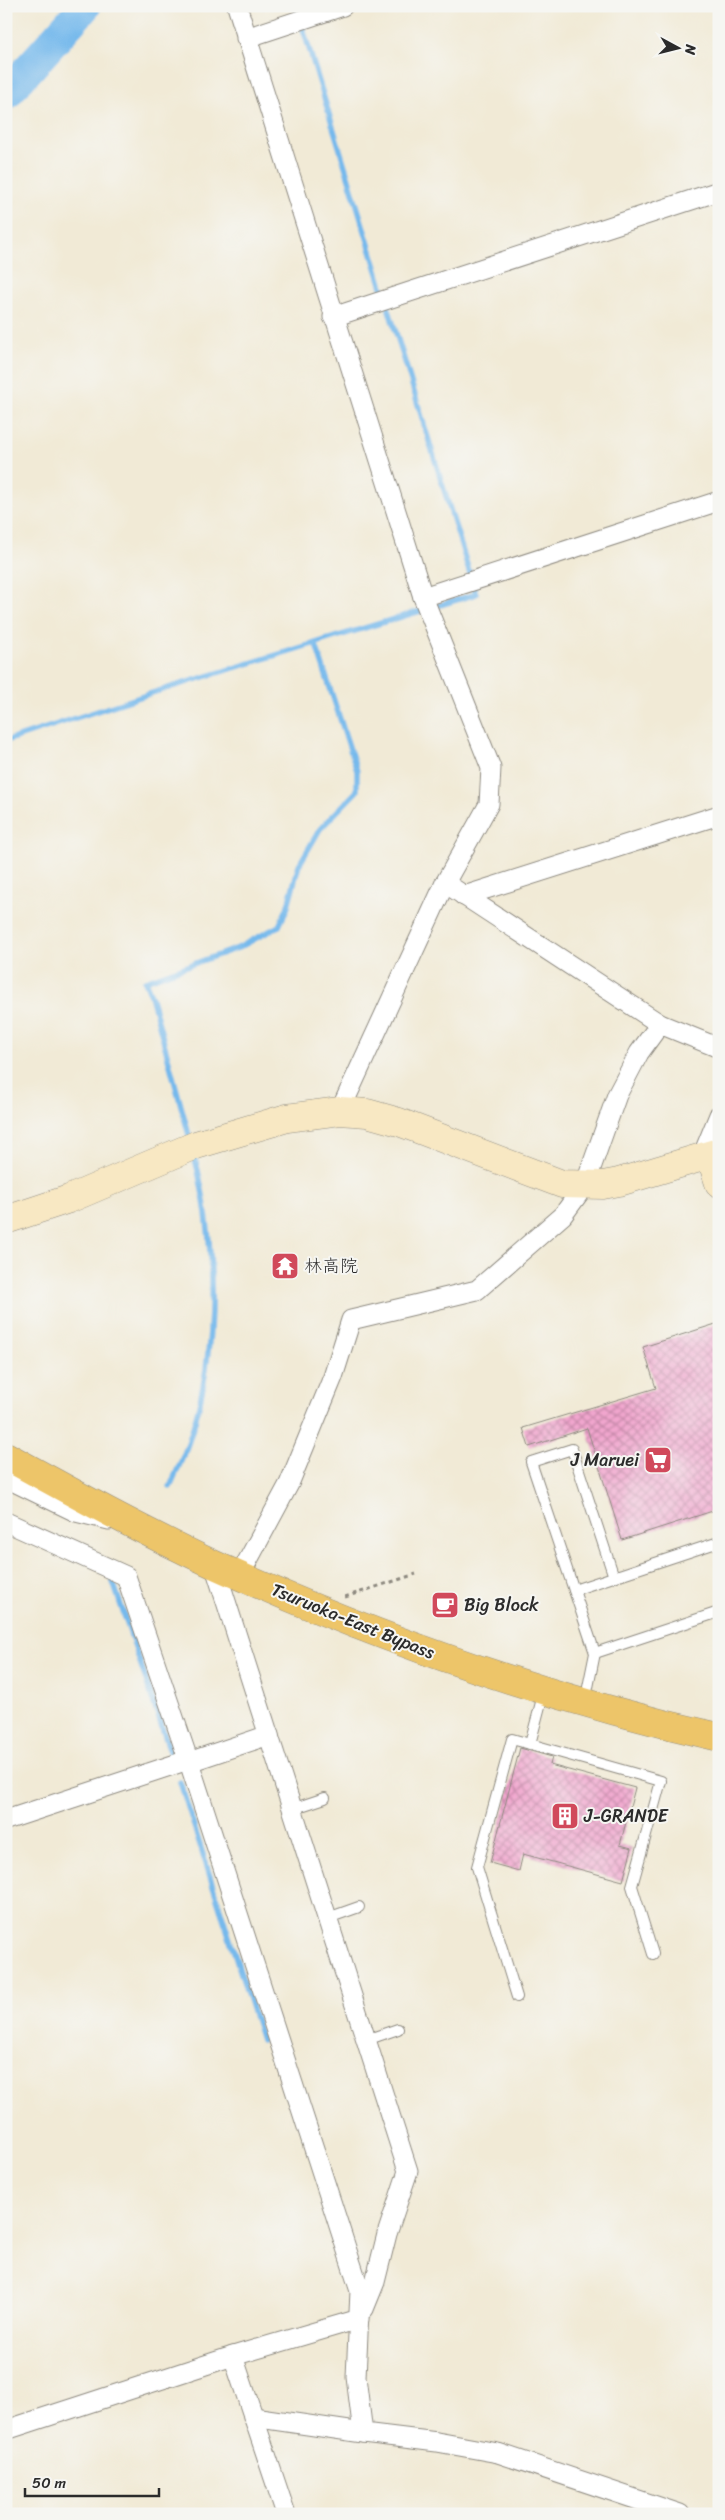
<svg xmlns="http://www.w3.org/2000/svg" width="725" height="2520" font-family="Sriracha,'Klee One',sans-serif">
<defs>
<pattern id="building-cross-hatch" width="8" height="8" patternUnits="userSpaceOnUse" patternTransform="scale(1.25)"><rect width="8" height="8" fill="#f1a6ce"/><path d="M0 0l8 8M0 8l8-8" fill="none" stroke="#c387a7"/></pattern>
</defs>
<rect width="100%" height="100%" fill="#f6f6f2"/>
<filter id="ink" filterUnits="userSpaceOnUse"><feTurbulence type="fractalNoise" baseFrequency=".02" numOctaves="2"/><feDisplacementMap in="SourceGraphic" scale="10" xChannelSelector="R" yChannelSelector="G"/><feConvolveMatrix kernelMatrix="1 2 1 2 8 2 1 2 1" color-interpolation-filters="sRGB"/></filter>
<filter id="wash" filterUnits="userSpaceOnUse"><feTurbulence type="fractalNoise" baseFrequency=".0096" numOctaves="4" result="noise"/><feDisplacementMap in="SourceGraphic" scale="20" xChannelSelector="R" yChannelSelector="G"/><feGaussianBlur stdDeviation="1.12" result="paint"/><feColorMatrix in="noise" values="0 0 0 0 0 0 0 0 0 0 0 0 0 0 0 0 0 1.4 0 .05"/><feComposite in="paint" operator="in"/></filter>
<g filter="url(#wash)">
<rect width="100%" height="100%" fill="#f1ead6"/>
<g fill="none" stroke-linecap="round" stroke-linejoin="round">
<g stroke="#76b9ec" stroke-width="5.5">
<polyline points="6,741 152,693 476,594 296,6"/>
<polyline points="190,1139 151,995 145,981 238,948 279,926 287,909 299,865 320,829 357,791 357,771 316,645"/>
<path d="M170,1487C177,1470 186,1452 191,1434C218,1351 217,1239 194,1155"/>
<polyline points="113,1582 171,1754"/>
<polyline points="180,1782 262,2040"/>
</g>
<polyline stroke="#76b9ec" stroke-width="32" points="6,94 85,6"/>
</g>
<g id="blocks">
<g fill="url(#building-cross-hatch)">
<polygon points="719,1323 719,1509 622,1540 587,1428 529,1447 523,1428 656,1388 643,1347"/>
<polygon points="520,1748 552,1757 550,1765 635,1788 620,1845 632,1848 623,1881 523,1854 519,1871 490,1863"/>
</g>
</g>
</g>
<g filter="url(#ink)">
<use href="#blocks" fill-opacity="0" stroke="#8e8a80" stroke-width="1"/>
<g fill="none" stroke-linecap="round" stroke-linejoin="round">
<defs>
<g id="lane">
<polyline points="574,1590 719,1542"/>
<polyline points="595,1653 719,1612"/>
<polyline points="585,1702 595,1653 531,1462 572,1449 614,1577"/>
<polyline points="530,1744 661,1781 632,1886 653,1954"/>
<polyline points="292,1809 325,1798"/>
<polyline points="328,1918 359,1907"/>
<polyline points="517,1997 477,1867 512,1739 530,1744 544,1691"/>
<polyline points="366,2040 398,2029"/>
</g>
<g id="street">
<polyline points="237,6 423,597 491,768 489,804 445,883 340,1111"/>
<polyline points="246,38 343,6"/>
<polyline points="333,317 719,191"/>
<polyline points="423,597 719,501"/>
<polyline points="445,883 660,1024 719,1048"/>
<polyline points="464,896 719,815"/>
<polyline points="701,1159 719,1115"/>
<polyline points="6,1478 76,1512 109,1520"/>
<polyline points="6,1522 126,1576 189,1762 360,2291 356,2377 363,2433 437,2442 498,2453 680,2514"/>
<polyline points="214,1564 408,2171 387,2234 375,2282 364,2309"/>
<polyline points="240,1575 289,1484 333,1377 351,1320 477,1290 563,1215 585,1185 617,1095 639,1053 660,1024"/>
<polyline points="189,1762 269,1735"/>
<polyline points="6,1820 188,1760"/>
<polyline points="233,2356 286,2514"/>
<polyline points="253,2417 363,2433"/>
<polyline points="6,2430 233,2356 359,2319"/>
</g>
<g id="secondary">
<polyline points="710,1155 719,1183"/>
<polyline points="6,1220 69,1199 196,1145 287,1118 340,1111 367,1113 399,1122 562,1184 603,1185 619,1182 719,1152"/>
</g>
<path id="highway" d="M6,1456C75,1494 144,1532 215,1565C377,1638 545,1698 719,1737"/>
</defs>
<use href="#lane" stroke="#8e8a80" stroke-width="12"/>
<use href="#street" stroke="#8e8a80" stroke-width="21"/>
<use href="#secondary" stroke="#8e8a80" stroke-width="29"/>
<use href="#highway" stroke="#8e8a80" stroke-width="29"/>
<polyline stroke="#8e8a80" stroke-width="3" stroke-dasharray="4 4" stroke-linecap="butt" points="345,1597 416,1574"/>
<use href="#lane" stroke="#fff" stroke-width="10"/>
<use href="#street" stroke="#fff" stroke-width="19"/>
<use href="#secondary" stroke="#f8e8c3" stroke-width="28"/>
<use href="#highway" stroke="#edc569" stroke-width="28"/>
</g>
</g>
<defs>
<symbol id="temple-square" viewBox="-11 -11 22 22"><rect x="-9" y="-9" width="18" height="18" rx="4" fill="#d1495b" stroke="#f6f6f2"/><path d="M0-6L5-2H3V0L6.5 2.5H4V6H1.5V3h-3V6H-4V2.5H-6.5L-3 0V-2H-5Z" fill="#fff"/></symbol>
<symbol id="supermarket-square" viewBox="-11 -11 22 22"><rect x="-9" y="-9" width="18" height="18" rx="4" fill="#d1495b" stroke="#f6f6f2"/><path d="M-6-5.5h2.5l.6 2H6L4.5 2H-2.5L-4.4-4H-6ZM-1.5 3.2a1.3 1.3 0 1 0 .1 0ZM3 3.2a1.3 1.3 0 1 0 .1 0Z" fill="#fff"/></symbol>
<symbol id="cafe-square" viewBox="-11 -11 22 22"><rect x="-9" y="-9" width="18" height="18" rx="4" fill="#d1495b" stroke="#f6f6f2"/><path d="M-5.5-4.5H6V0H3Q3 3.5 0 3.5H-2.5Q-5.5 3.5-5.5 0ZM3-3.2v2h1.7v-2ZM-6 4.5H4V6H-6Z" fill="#fff"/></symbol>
<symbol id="building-square" viewBox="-11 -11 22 22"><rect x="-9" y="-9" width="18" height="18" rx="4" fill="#d1495b" stroke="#f6f6f2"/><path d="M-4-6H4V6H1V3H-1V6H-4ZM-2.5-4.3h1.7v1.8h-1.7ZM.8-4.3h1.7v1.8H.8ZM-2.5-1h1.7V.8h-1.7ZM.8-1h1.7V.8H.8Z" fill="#fff"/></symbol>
</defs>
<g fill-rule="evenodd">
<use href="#temple-square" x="269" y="1250" width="32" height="32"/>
<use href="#supermarket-square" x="642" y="1444" width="32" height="32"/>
<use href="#cafe-square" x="429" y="1589" width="32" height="32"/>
<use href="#building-square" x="549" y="1800" width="32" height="32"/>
</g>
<g text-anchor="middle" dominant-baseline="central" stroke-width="4" stroke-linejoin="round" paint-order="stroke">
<g font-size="18" fill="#2b2b2b" stroke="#f6f6f2" text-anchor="start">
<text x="304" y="1266">林高院</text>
<text x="639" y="1460" text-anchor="end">J Maruei</text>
<text x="464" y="1605">Big Block</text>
<text x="584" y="1816">J-GRANDE</text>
</g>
<g font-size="18" fill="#2b2b2b" stroke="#f6f6f2">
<text transform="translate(353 1621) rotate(22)">Tsuruoka-East Bypass</text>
</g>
</g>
<rect width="725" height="2520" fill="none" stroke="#f6f6f2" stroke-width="25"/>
<g transform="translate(678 48) rotate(97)" stroke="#f6f6f2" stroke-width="4" paint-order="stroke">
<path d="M0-4L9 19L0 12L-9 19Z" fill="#2b2b2b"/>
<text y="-8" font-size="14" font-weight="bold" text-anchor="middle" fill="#2b2b2b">N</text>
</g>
<path d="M25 2488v8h134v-8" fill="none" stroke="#2b2b2b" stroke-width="2.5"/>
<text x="32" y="2488" font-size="15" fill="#2b2b2b" stroke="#f6f6f2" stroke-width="4" paint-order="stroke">50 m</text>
</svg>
